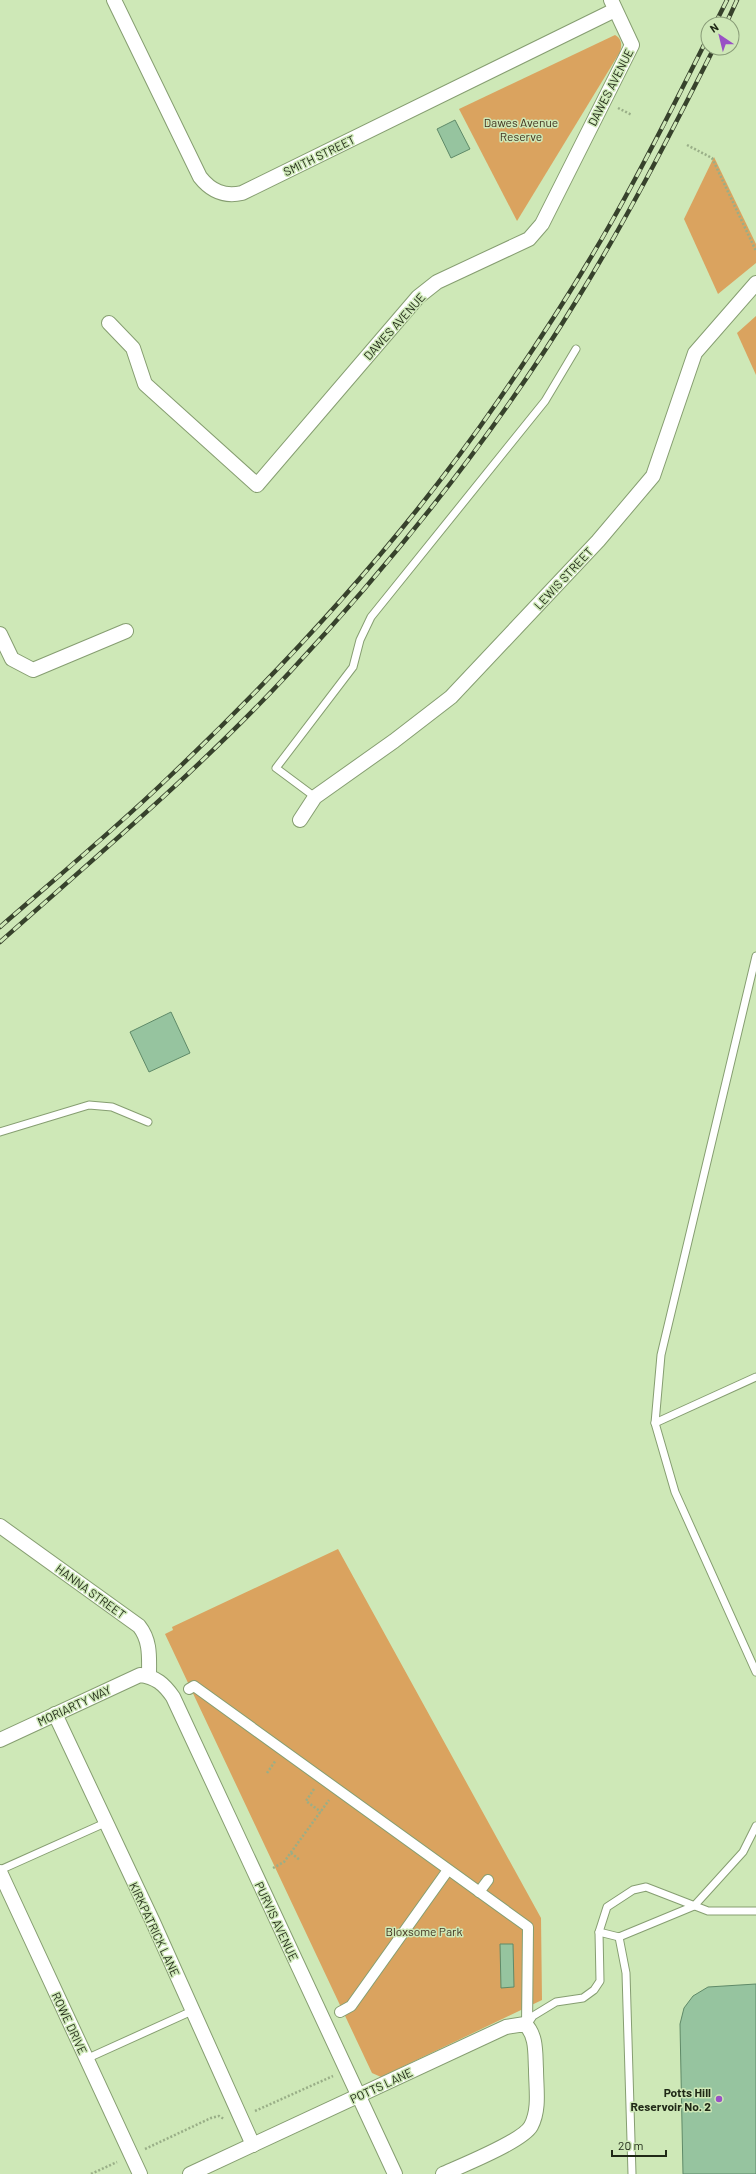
<svg xmlns="http://www.w3.org/2000/svg" width="756" height="2174" font-family="Barlow,sans-serif">
<rect width="100%" height="100%" fill="#cee8b7"/>
<g fill="#daa35f">
<path d="M615,35C622,39 622,45 620,52L517,221L459,109Z"/>
<polygon points="714,157 756,244 756,263 718,294 684,219"/>
<polygon points="756,316 756,375 737,333"/>
<polygon points="338,1549 541,1918 542,2000 381,2077 372,2073 165,1634 173,1630 172,1627"/>
</g>
<g fill="#96c49f" stroke="#5f8a68">
<polygon points="455,120 470,149 451,158 437,129"/>
<polygon points="171,1012 190,1053 149,1072 130,1032"/>
<polygon points="500,1944 513,1944 514,1987 501,1988"/>
<polygon points="756,1984 756,2174 683,2174 680,2024 684,2008 693,1996 708,1987"/>
</g>
<g fill="none" stroke-linecap="round" stroke-linejoin="round">
<defs>
<g id="service">
<polyline points="315,797 276,768 353,667 360,640 371,617 545,401 576,349"/>
<polyline points="756,956 661,1355 655,1423 675,1492 756,1672"/>
<polyline points="0,1132 89,1105 112,1107 148,1122"/>
<polyline points="655,1423 756,1377"/>
<polyline points="0,1870 105,1823"/>
<polyline points="599,1932 619,1937 694,1906 743,1852 756,1826"/>
<polyline points="619,1937 626,1973 632,2174"/>
<polyline points="527,2025 533,2016 556,2002 583,1998 594,1990 600,1981 599,1932 607,1907 633,1890 646,1887 708,1911 756,1911"/>
<polyline points="86,2059 192,2011"/>
</g>
<g id="pedestrian">
<polyline points="189,1689 194,1686 528,1927 527,2026"/>
<polyline points="479,1892 488,1880"/>
<polyline points="340,2012 351,2006 448,1870"/>
</g>
<g id="minor">
<path d="M114,0L200,177C211,191 224,197 242,193L615,10"/>
<polyline points="109,323 133,348 145,384 257,485 418,297 437,282 529,239 542,224 632,45 611,0"/>
<polyline points="0,634 12,659 33,670 126,631"/>
<polyline points="300,820 315,797 394,741 451,697 598,541 653,476 695,353 756,283"/>
<path d="M0,1526L139,1626C151,1641 149,1658 149,1676"/>
<polyline points="55,1714 153,1922 253,2145"/>
<path d="M0,1740L140,1675C156,1677 164,1684 173,1697L395,2174"/>
<polyline points="0,1872 140,2174"/>
<path d="M190,2174L506,2027L525,2024C537,2036 535,2053 536,2069C536,2088 540,2109 531,2126C523,2141 461,2166 443,2174"/>
</g>
</defs>
<use href="#service" stroke="#869e71" stroke-width="9"/>
<use href="#pedestrian" stroke="#869e71" stroke-width="12"/>
<use href="#minor" stroke="#869e71" stroke-width="16"/>
<g stroke="#99ae87" stroke-width="2.5" stroke-dasharray="2 2" stroke-linecap="butt">
<polyline points="618,108 632,115"/>
<polyline points="687,145 712,158 756,251"/>
<polyline points="267,1773 276,1760"/>
<polyline points="314,1789 306,1801 321,1812"/>
<polyline points="291,1853 300,1860"/>
<polyline points="273,1868 284,1862 329,1800"/>
<polyline points="255,2111 333,2076"/>
<polyline points="145,2149 211,2118 219,2116 224,2119"/>
<polyline points="91,2174 117,2162"/>
</g>
<use href="#service" stroke="#fff" stroke-width="7"/>
<use href="#pedestrian" stroke="#fff" stroke-width="10"/>
<use href="#minor" stroke="#fff" stroke-width="14"/>
<defs>
<g id="rail">
<polyline points="715,24 727,0"/>
<polyline points="726,24 737,0"/>
<path d="M0,927C56,878 114,830 168,778C289,663 403,539 498,401C538,343 577,283 612,221C646,161 677,99 708,37"/>
<path d="M0,942C98,855 199,770 289,673C396,558 496,433 578,298C628,217 671,133 714,48"/>
</g>
</defs>
<use href="#rail" stroke="#37422c" stroke-width="4.5"/>
<use href="#rail" stroke="#cee8b7" stroke-width="3" stroke-dasharray="9" stroke-linecap="butt"/>
</g>
<circle fill="#9951c5" stroke="#cee8b7" stroke-width="1.5" cx="719" cy="2099" r="4"/>
<g text-anchor="middle" dominant-baseline="central" stroke-width="3" stroke-linejoin="round" paint-order="stroke">
<g font-size="12" fill="#1f2816" stroke="#cee8b7">
<text transform="translate(610 87) rotate(-63)">DAWES AVENUE</text>
<text transform="translate(319 155) rotate(-26)">SMITH STREET</text>
<text transform="translate(394 326) rotate(-48)">DAWES AVENUE</text>
<text transform="translate(563 578) rotate(-47)">LEWIS STREET</text>
<text transform="translate(91 1591) rotate(36)">HANNA STREET</text>
<text transform="translate(74 1705) rotate(-25)">MORIARTY WAY</text>
<text transform="translate(277 1921) rotate(65)">PURVIS AVENUE</text>
<text transform="translate(155 1929) rotate(65)">KIRKPATRICK LANE</text>
<text transform="translate(70 2023) rotate(65)">ROWE DRIVE</text>
<text transform="translate(381 2085) rotate(-25)">POTTS LANE</text>
</g>
<g font-size="12" fill="#423220" stroke="#cee8b7">
<text x="521" y="122">Dawes Avenue<tspan x="521" dy="14">Reserve</tspan></text>
<text x="424" y="1931">Bloxsome Park</text>
</g>
<g font-size="12" font-weight="bold" fill="#1f2816" stroke="#cee8b7" text-anchor="end">
<text x="711" y="2092">Potts Hill<tspan x="711" dy="14">Reservoir No. 2</tspan></text>
</g>
</g>
<g transform="translate(720 36) rotate(325)"><circle r="19" fill="#cee8b7" stroke="#889b77"/>
<path d="M0-3L7 15L0 10L-7 15Z" fill="#9951c5"/>
<text y="-6" font-size="11" font-weight="bold" text-anchor="middle" fill="#1f2816">N</text>
</g>
<path d="M612 2150v6h54v-6" fill="none" stroke="#1f2816" stroke-width="2"/>
<text x="618" y="2150" font-size="12" fill="#1f2816" stroke="#cee8b7" stroke-width="3" paint-order="stroke">20 m</text>
</svg>
